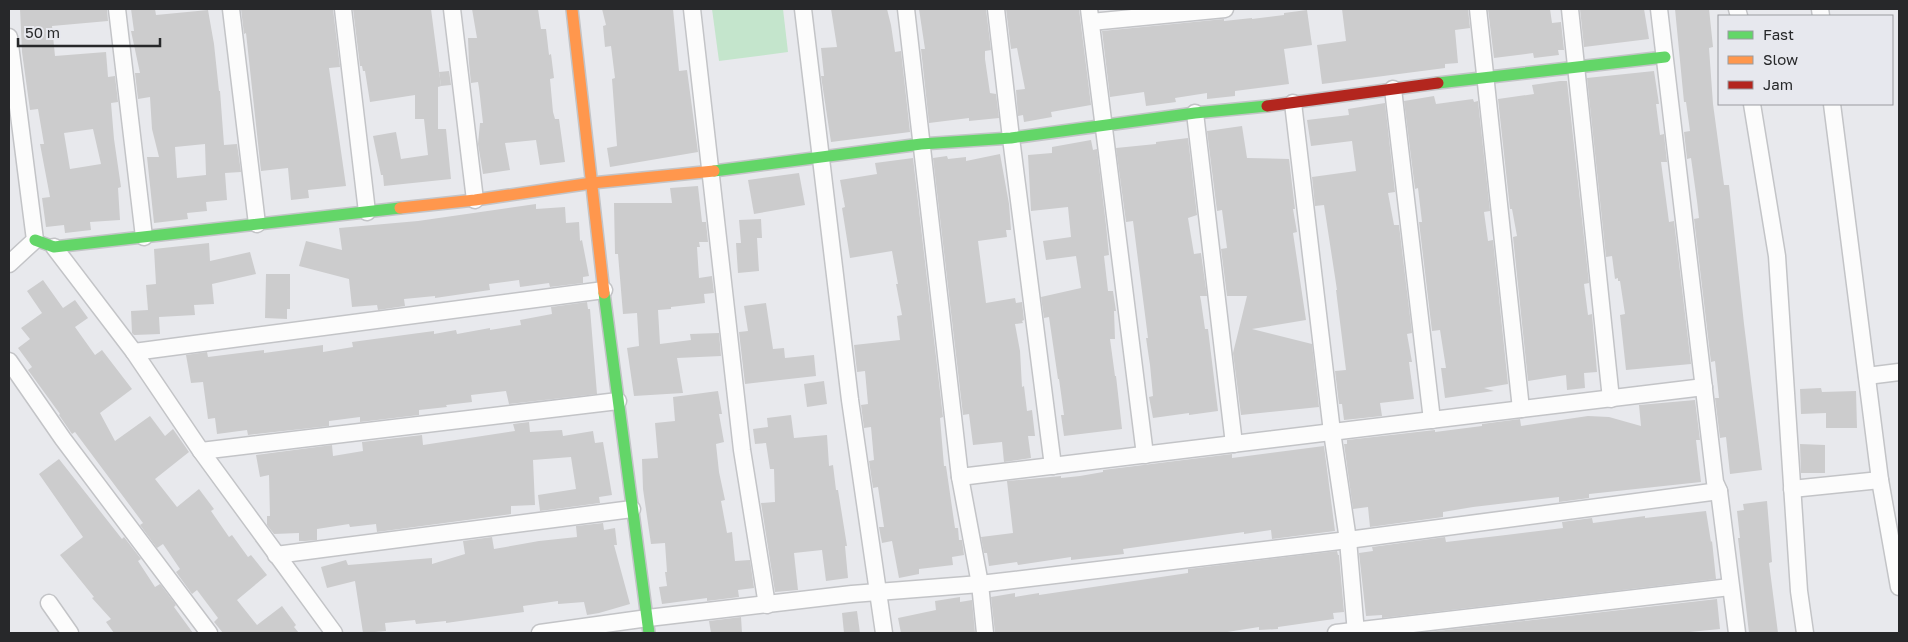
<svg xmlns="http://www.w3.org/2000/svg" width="1908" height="642" font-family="'Golos Text',sans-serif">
<rect width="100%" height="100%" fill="#e8e9ed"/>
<polygon fill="#c4e5cc" points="712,9 783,9 788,52 719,61"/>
<g fill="#cccccd" fill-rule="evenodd">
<path d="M20,9H107L108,21L52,26L55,56L106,52L108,77L115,76L118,102L111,103L114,139L121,187L118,188L120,220L90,222L91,230L65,233L64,225L46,227L42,198L50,197L40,144H44L38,109L30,110L22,52ZM93,129L101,164L70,169L64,133Z"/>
<path d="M131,9H155L156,15L208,10L214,44L219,91H220L224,145L237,144L241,172L225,173L227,200L206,202L207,211L187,213L188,219L154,223L147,157H159L152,129L150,97L138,99L135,73H140L131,31H134ZM205,144L206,175L177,178L175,147Z"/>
<polygon points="241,9 333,9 340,67 329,68 346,186 308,190 309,198 291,200 288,168 261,171 246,33 244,34"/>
<polygon points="353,9 431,9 441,86 438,87 438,129 446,129 451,179 384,186 383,175 381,175 373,136 396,132 401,159 428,155 424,119 415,119 415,95 370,102 365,71 363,71 362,66 360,66"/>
<polygon points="472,9 538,9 541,29 546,29 549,55 551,54 554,78 550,79 553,112 555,119 559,119 565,162 540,165 536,140 505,143 510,170 483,174 478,144 480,123 483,123 479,88 478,82 471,83 469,63 468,38 477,38"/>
<polygon points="602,9 673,9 679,71 687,70 698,152 610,167 607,148 617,146 612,79 615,78 611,46 605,47 603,26 606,25"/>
<polygon points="831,9 887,9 891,25 895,52 901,51 910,132 831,142 821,76 824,76 821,48 837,47"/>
<polygon points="919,9 986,9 991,50 985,51 985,59 990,93 996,94 999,118 969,121 969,118 929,123 921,49 925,49"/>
<polygon points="1006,9 1079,9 1091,105 1051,112 1052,117 1024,122 1023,115 1018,116 1016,90 1025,89 1017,48 1011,49"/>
<polygon points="1342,9 1468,9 1470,28 1455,30 1458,63 1445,64 1445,68 1322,84 1317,45 1346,41"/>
<polygon points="1488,9 1550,9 1552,23 1561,22 1564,50 1558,50 1559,55 1534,58 1533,53 1494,58"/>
<polygon points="1580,9 1644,9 1649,39 1584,47"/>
<polygon points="1675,9 1709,9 1713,47 1709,48 1713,104 1724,185 1729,185 1744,324 1762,470 1730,474 1726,437 1720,438 1715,398 1719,398 1715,361 1711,362 1694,219 1699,218 1697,201 1691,158 1687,159 1684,132 1690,131 1686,102 1684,102"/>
<polygon points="1307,10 1312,45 1284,49 1289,84 1235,91 1235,96 1207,99 1207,93 1175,98 1176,102 1146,106 1144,92 1110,97 1102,31 1224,19 1224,21 1252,18 1252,19 1284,15 1284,13"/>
<polygon points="449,71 451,85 441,86 439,72"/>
<polygon points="1654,71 1659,104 1656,104 1660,135 1664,134 1667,162 1661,162 1669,222 1674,221 1691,364 1626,370 1620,315 1625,314 1620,281 1618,281 1618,278 1615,279 1612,256 1606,257 1587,78"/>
<polygon points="1560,81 1567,81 1589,283 1584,284 1588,315 1592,314 1597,372 1584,373 1585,388 1567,390 1566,375 1528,381 1513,237 1517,236 1512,209 1510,209 1498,99 1534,94 1532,85"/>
<polygon points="1434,96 1436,104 1473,99 1474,102 1478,101 1490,211 1484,212 1488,241 1493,240 1508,384 1484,388 1494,391 1445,398 1441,368 1446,368 1440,330 1432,331 1419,222 1422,222 1418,188 1415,189 1404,101"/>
<polygon points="1385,103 1395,192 1388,193 1394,225 1399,225 1412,333 1407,334 1412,362 1409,362 1414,399 1380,403 1382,416 1344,420 1342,404 1339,404 1335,371 1346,370 1336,290 1337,290 1324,205 1315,206 1312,177 1356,171 1352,141 1311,146 1307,120 1349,115 1348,109"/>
<polygon points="1242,126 1247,158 1289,159 1295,209 1293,209 1297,232 1293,233 1306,320 1252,329 1312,344 1319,407 1241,415 1233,353 1247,296 1227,296 1221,249 1227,248 1222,210 1217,211 1207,131"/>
<polygon points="1188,138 1197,215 1188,218 1194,254 1201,253 1207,296 1200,296 1201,301 1205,329 1208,329 1218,411 1189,415 1189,413 1153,418 1149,397 1153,396 1150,365 1146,338 1148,338 1133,221 1126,222 1116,148 1156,144 1156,142"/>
<polygon points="1091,140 1093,150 1097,149 1106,225 1109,255 1104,256 1108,291 1113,291 1116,311 1114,311 1115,339 1110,339 1115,376 1116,376 1122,429 1064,436 1061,415 1064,415 1059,379 1058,379 1049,317 1044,318 1041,297 1081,288 1076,256 1046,260 1043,241 1071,237 1068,207 1031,211 1028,155 1052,153 1052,147"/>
<polygon points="1000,154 1009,204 1011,230 1006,230 1007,237 978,241 986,303 1015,298 1016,303 1022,302 1024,320 1022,321 1023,323 1015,324 1020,351 1022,387 1024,386 1027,411 1032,410 1035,436 1028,436 1031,458 1004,462 1002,442 973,445 969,414 963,415 933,158 947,156 948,159 966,157 966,161"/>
<polygon points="913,158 943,417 940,418 944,466 946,466 955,528 958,528 959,540 962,540 964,555 952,557 953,565 919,569 919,574 899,578 892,541 882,543 879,527 884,527 878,487 873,488 869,461 874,460 871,427 864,428 861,405 868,404 865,371 857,372 854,345 900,340 897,316 902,315 896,284 898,284 892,251 850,258 842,208 845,207 840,180 877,174 875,163"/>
<polygon points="799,173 805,205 754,214 748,180"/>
<polygon points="698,186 702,222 706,222 708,242 699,242 700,247 697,247 699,278 712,276 714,293 704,294 705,303 671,307 671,309 658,310 660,344 691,340 690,334 719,333 721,356 677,358 683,393 634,396 627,348 639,346 637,313 623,314 618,254 615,254 614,203 672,203 670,188"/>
<polygon points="536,204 536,209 565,207 566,223 579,222 580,241 582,240 589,276 583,277 583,283 550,287 549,283 520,287 519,280 489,284 490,290 435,298 435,296 404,299 405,306 378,310 377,305 352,307 349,279 299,266 306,241 342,250 339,228 418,221"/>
<polygon points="761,219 762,238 757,238 759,271 738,273 736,243 741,243 739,220"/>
<polygon points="209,243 210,261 250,252 256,274 212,284 214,304 194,305 195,315 159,317 160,334 134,335 132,333 131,311 148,310 146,285 156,284 154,249"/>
<polygon points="266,274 290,274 290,309 287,309 287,319 265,318"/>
<polygon points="43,280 63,308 75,300 88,318 75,327 95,355 102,350 132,389 100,413 115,441 150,416 165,436 173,429 189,452 155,479 177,507 199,489 214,509 211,511 229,537 232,535 248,557 251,555 267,575 237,600 257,625 282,606 296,625 294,627 299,633 223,633 214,622 218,618 197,590 192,594 176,572 180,569 163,544 157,548 140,525 143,523 75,432 72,434 59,415 60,414 28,370 32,367 18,348 30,339 21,328 42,313 27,291"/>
<polygon points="587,302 588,309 590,309 597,394 509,404 506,391 471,395 472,402 446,405 447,407 419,410 419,415 360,422 360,417 329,421 329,426 248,435 247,430 217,434 215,418 208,419 203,382 191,383 186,355 207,352 208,357 264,350 264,353 323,345 323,352 353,347 352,342 434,331 434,334 456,330 457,334 490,328 490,330 521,325 520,320 552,314 551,307"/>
<polygon points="766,303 773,349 784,348 785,358 814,355 816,376 745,384 739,332 748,331 744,306"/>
<polygon points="824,381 827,404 807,407 804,384"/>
<polygon points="1821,388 1822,392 1856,391 1857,428 1826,428 1826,413 1801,414 1800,389"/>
<polygon points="718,391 722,414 719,414 724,442 716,444 719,472 725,500 721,501 727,533 732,532 735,561 750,560 754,588 738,590 739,597 707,601 707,598 662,604 659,587 667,586 665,572 667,572 665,543 651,544 643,489 642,459 658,458 655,423 675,421 673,397"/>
<polygon points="1695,400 1700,440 1696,440 1701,482 1589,494 1589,498 1559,502 1559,497 1473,507 1443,512 1443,517 1370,527 1368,507 1353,509 1344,444 1347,444 1347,440 1435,430 1435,432 1482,426 1482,424 1520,419 1521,426 1588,416 1609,417 1641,426 1639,405"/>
<polygon points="791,415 794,438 827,435 829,466 833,465 836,490 838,490 847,546 845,546 848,578 826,581 822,550 794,553 798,590 775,592 761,503 775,502 774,469 770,469 766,443 755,444 753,429 768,427 767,418"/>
<polygon points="529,422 530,432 562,430 563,436 593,431 595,443 603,442 612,495 599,497 600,503 540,511 538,495 576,489 571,457 533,460 535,505 511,506 511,514 377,532 376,524 350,527 349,524 317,529 317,540 305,541 299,541 299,533 274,534 267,525 267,516 270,516 269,475 260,477 256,455 332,445 333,456 363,451 362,442 422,435 423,445 515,431 513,424"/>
<polygon points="1800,444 1825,445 1825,473 1801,473"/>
<polygon points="1324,446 1335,531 1272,539 1271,530 1244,534 1244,532 1123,549 1124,554 1071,560 1071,557 1018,565 1017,562 989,566 987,553 984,553 981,537 1013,533 1007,481 1061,476 1061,478 1080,476 1103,472 1103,470 1232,454 1232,458"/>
<polygon points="59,459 122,539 124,537 141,559 138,561 155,587 160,584 176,605 174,607 193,633 114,633 106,622 111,619 92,598 94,597 60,555 83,537 39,474"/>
<polygon points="1767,501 1772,562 1769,563 1778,633 1749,633 1738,538 1740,538 1737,511 1744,510 1743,504"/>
<polygon points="1706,511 1711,542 1712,541 1716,579 1382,618 1382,615 1366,616 1359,553 1373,551 1372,547 1445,537 1446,542 1506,535 1563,528 1562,522 1592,518 1593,523 1645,516 1645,518"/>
<polygon points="603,523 604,530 615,528 617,545 614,545 630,604 599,613 587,615 584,602 558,604 558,601 523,606 524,612 446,623 446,621 416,624 415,620 385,623 386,631 363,633 355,581 327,588 321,567 346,560 348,565 432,558 432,564 465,554 463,541 492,537 494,549 539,541 577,537 576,526"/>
<polygon points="1337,551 1338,555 1339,555 1344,612 1333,613 1334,619 1278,627 1278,629 1259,630 1259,627 1221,633 995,633 991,597 1015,593 1015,597 1039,593 1039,595 1188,573 1188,569"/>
<polygon points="960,597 960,602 972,600 975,633 901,633 898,618 936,610 935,601"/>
<polygon points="1717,599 1720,629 1690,632 1690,633 1420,633"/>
<polygon points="857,611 860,633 844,633 842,613"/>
<polygon points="741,617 742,633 711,633 709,621"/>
</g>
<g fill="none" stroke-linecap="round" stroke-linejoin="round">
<defs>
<g id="street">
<polyline points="117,9 144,237"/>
<polyline points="231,9 257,224"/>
<polyline points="343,9 367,212"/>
<polyline points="452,9 475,200"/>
<polyline points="692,9 742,450 767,605"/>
<polyline points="803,9 850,400 884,633"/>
<polyline points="906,9 960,477 980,584 985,633"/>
<polyline points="996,9 1011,138 1053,466"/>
<polyline points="1089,9 1145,455"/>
<polyline points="1478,9 1521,409"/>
<polyline points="1570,9 1611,399"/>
<polyline points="1659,9 1715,482 1719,491 1737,633"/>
<polyline points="1737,9 1739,16"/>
<polyline points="1820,9 1821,16"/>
<polyline points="1091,22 1225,9"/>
<polyline points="9,37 35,240 9,264"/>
<polyline points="1393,89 1432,420"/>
<polyline points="1293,103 1332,432 1348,540 1356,633"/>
<polyline points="1752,104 1777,256 1799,591 1805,633"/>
<polyline points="1832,104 1880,480 1899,587"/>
<polyline points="1195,113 1234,444"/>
<polyline points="54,247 134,352 201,451 334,633"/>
<polyline points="134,352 604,290"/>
<polyline points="9,361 63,439 209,633"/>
<polyline points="1867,376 1899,372"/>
<polyline points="201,451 618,401"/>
<polyline points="960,477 1704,387"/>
<polyline points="1792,489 1880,480"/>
<polyline points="276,555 632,509"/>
<polyline points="49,603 70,633"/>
<polyline points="540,633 648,618 852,594 980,584 1348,540 1719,491"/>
<polyline points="1336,633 1730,587"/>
</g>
<g id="fast">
<polyline points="1438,83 1665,57"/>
<polyline points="714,171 921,144 1011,138 1195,113 1267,106"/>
<polyline points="35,240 54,247 400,208"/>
<polyline points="604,293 649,633"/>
</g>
<g id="slow">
<polyline points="572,9 604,293"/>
<polyline points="400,208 475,200 592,183 714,171"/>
</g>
<polyline id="jam" points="1267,106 1438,83"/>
</defs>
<use href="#street" stroke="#c3c4c7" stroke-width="19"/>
<use href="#fast" stroke="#c3c4c7" stroke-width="14"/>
<use href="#slow" stroke="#c3c4c7" stroke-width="14"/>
<use href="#jam" stroke="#c3c4c7" stroke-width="14"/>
<use href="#street" stroke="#fcfcfc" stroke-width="16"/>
<use href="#fast" stroke="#63d668" stroke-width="11"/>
<use href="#slow" stroke="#ff974d" stroke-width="11"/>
<use href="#jam" stroke="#b3261e" stroke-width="11"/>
</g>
<rect width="1908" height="642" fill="none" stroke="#27282a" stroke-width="20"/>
<rect x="1718" y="15" width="175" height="90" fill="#e7e8ee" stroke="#9a9ba0"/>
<rect x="1728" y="31" width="25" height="8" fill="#63d668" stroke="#9a9ba0"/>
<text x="1763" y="40" font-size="15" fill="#27282a">Fast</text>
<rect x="1728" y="56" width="25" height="8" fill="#ff974d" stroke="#9a9ba0"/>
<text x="1763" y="65" font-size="15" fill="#27282a">Slow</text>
<rect x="1728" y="81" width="25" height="8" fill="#b3261e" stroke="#9a9ba0"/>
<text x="1763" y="90" font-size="15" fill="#27282a">Jam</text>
<path d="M18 38v8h142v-8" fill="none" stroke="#27282a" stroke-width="2.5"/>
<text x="25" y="38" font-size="15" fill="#27282a" stroke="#e7e8ee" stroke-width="4" paint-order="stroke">50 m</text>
</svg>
